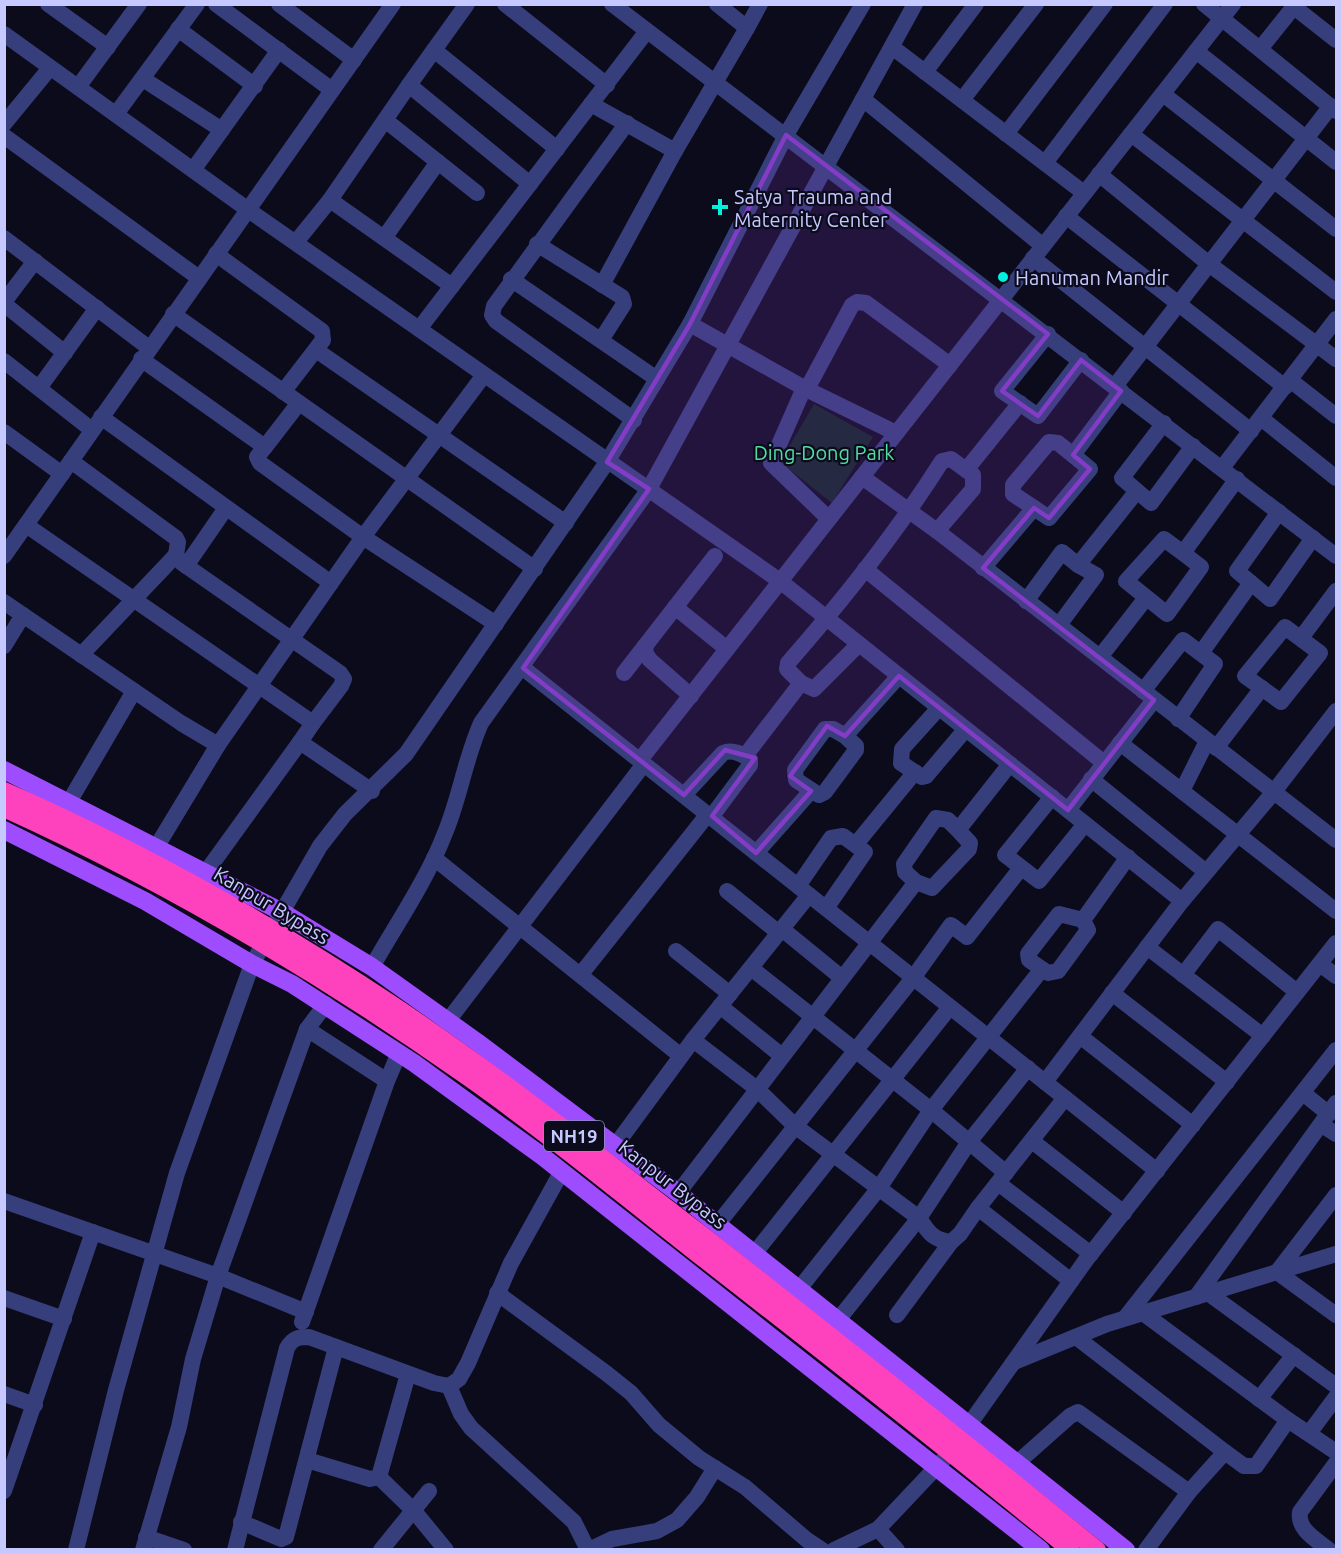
<svg xmlns="http://www.w3.org/2000/svg" width="1341" height="1554" font-family="Ubuntu,sans-serif">
<rect width="100%" height="100%" fill="#0b0b1c"/>
<polygon fill="#0e2521" points="814,404 873,437 832,503 780,462"/>
<g fill="none" stroke-linecap="round" stroke-linejoin="round">
<g stroke="#363f7b" stroke-width="16">
<polyline points="48,4 108,47"/>
<polyline points="216,4 332,90"/>
<polyline points="279,4 354,60"/>
<polyline points="467,4 434,50 557,149"/>
<polyline points="505,4 607,85"/>
<polyline points="612,4 1336,556"/>
<polyline points="717,4 747,28 760,4"/>
<polyline points="1204,4 1336,111"/>
<polyline points="1294,7 1336,40"/>
<polyline points="178,29 255,86"/>
<polyline points="647,31 591,104 675,151 747,28"/>
<polyline points="4,34 247,209 780,581 1182,901"/>
<polyline points="892,47 1084,193"/>
<polyline points="1260,49 1296,4"/>
<polyline points="434,50 409,85 530,184"/>
<polyline points="1196,51 1336,162"/>
<polyline points="925,72 976,4"/>
<polyline points="143,79 222,130"/>
<polyline points="409,85 330,200 452,286"/>
<polyline points="78,87 139,4"/>
<polyline points="1163,94 1336,229"/>
<polyline points="863,99 1043,246"/>
<polyline points="962,100 1036,4"/>
<polyline points="116,114 197,4"/>
<polyline points="385,120 477,193"/>
<polyline points="627,123 494,306 492,315 496,321 634,420"/>
<polyline points="4,124 50,68"/>
<polyline points="1006,134 1105,4"/>
<polyline points="1131,134 1336,292"/>
<polyline points="4,136 199,278"/>
<polyline points="1045,163 1165,4"/>
<polyline points="193,170 279,50"/>
<polyline points="1099,174 1209,264 1336,359"/>
<polyline points="1066,216 1285,387"/>
<polyline points="4,238 149,348"/>
<polyline points="384,238 438,162"/>
<polyline points="296,242 330,200"/>
<polyline points="537,244 622,297 624,304 601,340"/>
<polyline points="216,254 322,331 323,340 283,392"/>
<polyline points="1033,258 1251,431"/>
<polyline points="511,279 657,379"/>
<polyline points="602,285 675,151"/>
<polyline points="4,302 35,261"/>
<polyline points="4,304 65,353"/>
<polyline points="173,314 535,569"/>
<polyline points="690,324 804,388 896,433"/>
<polyline points="419,329 591,104"/>
<polyline points="1048,334 1002,391 1038,416 1081,360"/>
<polyline points="316,350 566,523"/>
<polyline points="141,359 265,447 257,457 260,463 363,537 484,375"/>
<polyline points="4,361 92,430"/>
<polyline points="1290,380 1336,416"/>
<polyline points="1115,386 1331,106"/>
<polyline points="39,388 97,308"/>
<polyline points="804,388 771,463 829,519"/>
<polyline points="807,389 852,305 857,302 866,303 950,365"/>
<polyline points="101,417 331,583"/>
<polyline points="1261,418 1336,478"/>
<polyline points="1164,423 1122,478 1151,503 1193,446"/>
<polyline points="4,432 62,474"/>
<polyline points="265,447 299,403"/>
<polyline points="71,461 176,538 178,542 176,555 182,563 340,673 344,679 341,686 313,723"/>
<polyline points="1222,468 1336,319"/>
<polyline points="966,470 1020,403"/>
<polyline points="862,477 937,531 1336,840"/>
<polyline points="1034,508 1013,494 1013,485 1049,442 1058,443 1073,455"/>
<polyline points="1279,512 1237,571 1270,599 1313,538"/>
<polyline points="26,525 313,723 300,742 372,791"/>
<polyline points="1183,553 1164,539 1126,581 1167,614 1201,567 1183,553 1237,479"/>
<polyline points="4,556 393,4"/>
<polyline points="186,566 226,508"/>
<polyline points="983,568 1034,508 1049,518 1090,469 1073,455 1121,391"/>
<polyline points="865,569 1104,763"/>
<polyline points="1026,601 1062,552 1078,565"/>
<polyline points="4,602 181,723 218,745"/>
<polyline points="675,607 727,649"/>
<polyline points="1059,625 1096,575 1078,565 1137,491"/>
<polygon points="1285,627 1320,653 1281,702 1245,676"/>
<polyline points="1301,638 1336,591"/>
<path d="M859,644L814,689L801,683L787,669L788,663C844,599 897,532 942,461L951,459L973,475V489L937,531"/>
<polyline points="4,646 23,615"/>
<polyline points="645,646 646,654 650,660 691,696"/>
<polyline points="1201,653 1251,583"/>
<polyline points="81,655 176,555"/>
<polyline points="1100,657 1146,598"/>
<polyline points="523,668 1157,1171"/>
<polyline points="624,673 715,556"/>
<polyline points="1143,691 1183,640 1215,664 1178,719"/>
<polyline points="939,708 902,749 901,763 922,777 926,776 965,730"/>
<polyline points="845,736 833,729 825,729 795,770 796,780 819,795 825,792 856,750 856,746 845,736 899,676"/>
<polyline points="1120,743 1336,911"/>
<polyline points="1216,748 1262,688"/>
<polyline points="745,756 801,683"/>
<polyline points="640,760 1233,4"/>
<polyline points="1091,779 1206,872"/>
<polyline points="1182,791 1207,741"/>
<path d="M684,795L723,753C732,749 743,754 750,760V765L712,816"/>
<polyline points="1052,797 1005,855 1039,881 1085,824"/>
<polyline points="69,802 134,691"/>
<polyline points="1068,810 1154,700"/>
<polyline points="958,830 970,843 969,849 932,888 916,882 905,872 904,864 936,818 948,820 958,830 1010,764"/>
<polyline points="856,844 915,772"/>
<polyline points="157,846 218,745 363,537 496,624"/>
<polyline points="756,853 811,791"/>
<polyline points="434,858 681,1056"/>
<polyline points="206,872 300,742"/>
<polyline points="798,886 831,838 843,836 865,852 827,907"/>
<polyline points="727,891 779,933"/>
<polyline points="1083,920 1059,914 1028,954 1029,960 1048,973 1058,971 1088,930 1083,920 1128,857"/>
<polyline points="782,929 842,978"/>
<polyline points="1147,947 1263,1036"/>
<polyline points="676,951 730,994"/>
<polyline points="1320,964 1336,976"/>
<path d="M372,967C397,923 427,880 445,833C460,797 465,759 481,723L649,489L915,4"/>
<polyline points="751,968 931,1110 1006,1173"/>
<polyline points="581,974 708,814"/>
<polyline points="1183,975 1218,929 1297,992"/>
<polyline points="1112,993 1227,1082"/>
<polyline points="720,1006 782,1056"/>
<polyline points="447,1022 644,764"/>
<polyline points="307,1029 387,1081"/>
<polyline points="1080,1036 1193,1125"/>
<path d="M693,1040L757,1089L795,1126L919,1218C928,1232 933,1240 951,1242L960,1234L978,1208L1065,1098"/>
<polyline points="1045,1082 1182,901 1273,793 1336,711"/>
<polyline points="1303,1093 1329,1114"/>
<polyline points="1322,1125 1336,1134"/>
<polyline points="1032,1141 1124,1213"/>
<polyline points="615,1146 693,1040 809,895"/>
<polyline points="998,1183 1091,1254"/>
<polyline points="678,1193 916,882"/>
<polyline points="1336,1195 1277,1272 1336,1315"/>
<polyline points="4,1201 218,1276 306,1312"/>
<polyline points="978,1208 1071,1281"/>
<polyline points="717,1225 913,978 951,925 967,937 1021,868"/>
<polyline points="754,1254 950,1007"/>
<polyline points="799,1289 879,1188 931,1110 1042,969"/>
<polyline points="497,1293 606,1373 631,1393 659,1425 699,1458 745,1487 807,1540 822,1550"/>
<polyline points="1208,1293 1336,1386"/>
<polyline points="1196,1297 1336,1103"/>
<polyline points="4,1298 64,1319"/>
<polyline points="1143,1313 1288,1420 1336,1452"/>
<polyline points="897,1315 951,1242"/>
<polyline points="1125,1318 1336,1050"/>
<polyline points="838,1320 919,1218 969,1142 1028,1068"/>
<polyline points="302,1322 387,1081 399,1053"/>
<polyline points="1076,1337 1225,1452"/>
<polyline points="1014,1362 1107,1324 1336,1254"/>
<polyline points="449,1386 461,1414 471,1428 574,1522 588,1550"/>
<polyline points="4,1394 35,1405"/>
<polyline points="1259,1399 1294,1355"/>
<polyline points="1310,1432 1336,1397"/>
<polyline points="961,1436 1086,1260 1336,943"/>
<polyline points="307,1460 370,1479 379,1477 408,1374"/>
<polyline points="1017,1463 1070,1416 1078,1412 1189,1492"/>
<polyline points="379,1477 414,1511 446,1550"/>
<polyline points="4,1491 93,1232"/>
<polyline points="241,1522 281,1539 286,1537 336,1347"/>
<polyline points="878,1529 897,1550"/>
<polyline points="146,1537 184,1550"/>
<polyline points="76,1550 116,1390 177,1173 252,964 320,846 345,814 406,754 607,462 690,324 786,135 863,4"/>
<polyline points="143,1550 179,1427 193,1359 218,1276 307,1029 326,1004"/>
<path d="M235,1550L287,1348C293,1338 298,1337 309,1337L434,1383L449,1386L459,1379L468,1363L511,1263L562,1171"/>
<polyline points="381,1550 429,1491"/>
<polyline points="589,1550 612,1539 657,1531 677,1520 697,1497 715,1468"/>
<polyline points="834,1550 878,1529 946,1457"/>
<polyline points="1146,1550 1189,1492 1225,1452 1244,1466 1256,1466 1288,1420"/>
<path d="M1329,1550C1317,1540 1297,1530 1300,1512L1336,1463"/>
</g>
<g stroke="#9e4dfe" stroke-width="18">
<polyline points="4,770 282,912 372,967 477,1042 678,1193 1126,1550"/>
<polyline points="4,830 145,901 252,964 292,984 414,1063 542,1156 1041,1550"/>
</g>
<g stroke="#fe41bc" stroke-width="18">
<path d="M4,791C140,851 273,925 397,1008C501,1078 599,1156 698,1232C832,1337 965,1443 1097,1550"/>
<path d="M4,808C167,882 322,974 468,1077C550,1135 628,1199 707,1261C829,1356 951,1452 1071,1550"/>
</g>
</g>
<path fill="#823cc5" fill-opacity="0.2" stroke="#823cc5" stroke-width="4.5" stroke-linejoin="round" d="M786,135L1048,334L1002,391L1038,416L1081,360L1121,391L1073,455L1090,469L1049,518L1034,508L983,568L1154,700L1068,810L899,676L845,736L827,726L790,776L811,791L756,853L712,816L755,758L725,750L684,795L523,668L649,489L607,462L690,324Z"/>
<g fill="#01f0df" stroke="#0b0b1c" stroke-width="2">
<path d="M717 198h6v6h6v6h-6v6h-6v-6h-6v-6h6z"/>
<circle cx="1003" cy="277" r="6"/>
</g>
<g text-anchor="middle" dominant-baseline="central" stroke-width="4.5" stroke-linejoin="round" paint-order="stroke">
<rect fill="#0b0b1c" stroke="#8e90bb" stroke-width="1.5" x="544" y="1121" width="60" height="30" rx="4.5"/>
<g font-size="18" font-weight="bold" fill="#c6c9ff">
<text x="574" y="1136">NH19</text>
</g>
<g font-size="20" fill="#c6c9ff" stroke="#0b0b1c" text-anchor="start">
<text x="734" y="196">Satya Trauma and<tspan x="734" dy="23">Maternity Center</tspan></text>
<text x="1015" y="277">Hanuman Mandir</text>
</g>
<g font-size="20" fill="#54dda3" stroke="#0b0b1c">
<text x="824" y="452">Ding-Dong Park</text>
</g>
<g font-size="20" fill="#c6c9ff" stroke="#0b0b1c">
<text transform="translate(272 905) rotate(31)">Kanpur Bypass</text>
<text transform="translate(673 1184) rotate(38)">Kanpur Bypass</text>
</g>
</g>
<rect width="1341" height="1554" fill="none" stroke="#c6c9ff" stroke-width="12"/>
</svg>
